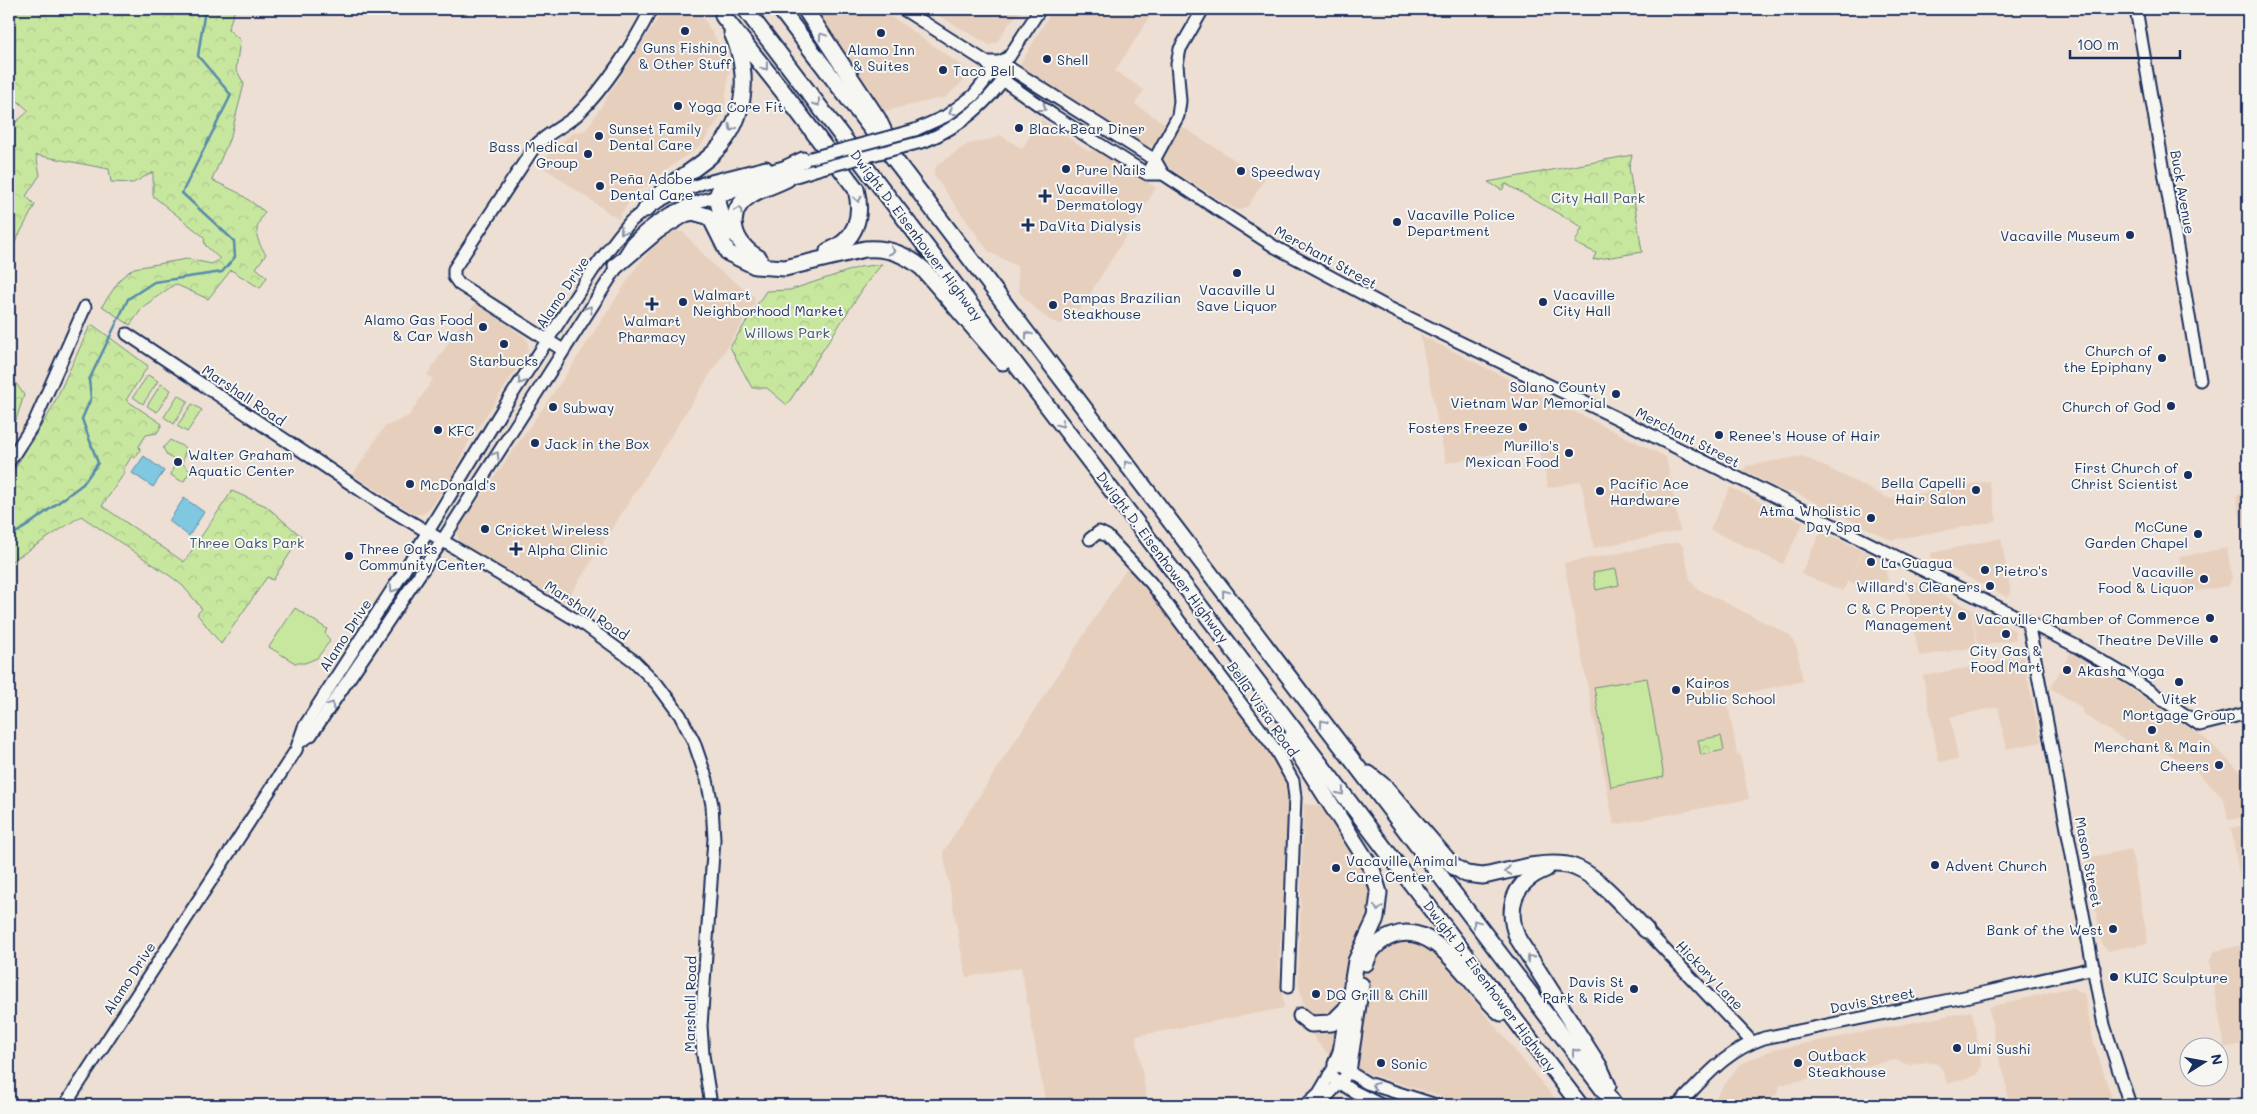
<svg xmlns="http://www.w3.org/2000/svg" width="2257" height="1114" font-family="Mali,sans-serif">
<defs>
<pattern id="forest-crowns" width="20" height="18" patternUnits="userSpaceOnUse" patternTransform="scale(1.25)"><rect width="20" height="18" fill="#c8e79e"/><path d="M2 6a3 3 0 1 1 6 0M12 15a3 3 0 1 1 6 0" fill="none" stroke="#abc68a"/></pattern>
</defs>
<rect width="100%" height="100%" fill="#eddfd3"/>
<filter id="ink" filterUnits="userSpaceOnUse"><feTurbulence type="fractalNoise" baseFrequency=".02" numOctaves="2"/><feDisplacementMap in="SourceGraphic" scale="10" xChannelSelector="R" yChannelSelector="G"/><feConvolveMatrix kernelMatrix="1 2 1 2 8 2 1 2 1" color-interpolation-filters="sRGB"/></filter>
<g filter="url(#ink)">
<g fill="#e7cfbd">
<polygon points="664,9 696,9 704,19 723,51 729,71 724,111 702,144 635,193 618,219 540,165 554,147 560,144 571,134 586,130"/>
<polygon points="814,9 876,9 898,21 972,73 946,97 881,112"/>
<polygon points="927,9 1023,9 1010,22 997,42 990,45"/>
<polygon points="1053,9 1155,9 1115,71 1144,90 1135,104 1167,125 1154,145 1146,147 1116,133 1022,71 1021,63"/>
<polygon points="1041,119 1088,151 1097,149 1156,188 1080,310 1073,308 1062,324 1051,321 1040,313 1019,292 1017,266 989,252 933,174 937,165 968,144 996,138 1000,135 1022,149"/>
<polygon points="1181,126 1265,179 1248,206 1240,210 1233,208 1172,170 1164,162 1164,155"/>
<polygon points="677,231 683,232 715,267 755,297 754,305 565,603 464,545 458,540 457,530 564,378 637,266 659,240"/>
<polygon points="475,303 524,336 528,341 528,351 467,445 455,472 430,509 423,514 414,514 353,475 384,427 409,416 433,379 427,375"/>
<polygon points="1420,335 1666,457 1680,531 1594,548 1581,481 1548,488 1539,445 1446,463"/>
<polygon points="1803,456 1890,499 1989,481 1997,521 1891,540 1794,492 1785,492 1744,471 1746,466"/>
<polygon points="1730,487 1803,523 1783,564 1710,530"/>
<polygon points="2248,492 2248,560 2236,495"/>
<polygon points="1821,531 1862,550 1849,579 1863,550 1880,558 1884,563 1888,581 1861,587 1848,581 1843,591 1801,574"/>
<polygon points="2001,538 2011,594 2007,597 1930,558 1931,553"/>
<polygon points="1679,542 1683,546 1690,579 1696,588 1790,635 1797,648 1803,681 1727,697 1737,754 1740,754 1749,799 1614,825 1564,563"/>
<polygon points="2227,548 2232,578 2228,586 2185,593 2179,557"/>
<polygon points="1127,568 1149,590 1275,755 1285,778 1288,801 1279,966 1284,1008 1136,1036 1148,1105 1046,1105 1021,967 966,977 943,852"/>
<polygon points="1914,581 1971,609 1977,647 1919,656 1907,586"/>
<polygon points="1972,609 2014,630 2016,639 1978,647"/>
<polygon points="2071,652 2127,686 2207,740 2248,779 2248,816 2228,820 2224,799 2188,763 2151,746 2145,753 2083,714 2081,707 2050,688"/>
<polygon points="2023,657 2041,742 2007,749 1998,707 1950,717 1958,759 1939,762 1923,676"/>
<polygon points="1304,804 1324,806 1369,882 1370,905 1349,960 1371,967 1379,954 1402,942 1413,942 1434,952 1560,1105 1460,1105 1440,1096 1369,1074 1328,1054 1318,1043 1310,1031 1298,981"/>
<polygon points="2248,824 2248,924 2231,828"/>
<polygon points="2131,849 2148,943 2108,951 2102,945 2086,858"/>
<polygon points="2248,944 2248,1017 2245,1018 2248,1037 2241,1044 2225,1048 2209,962 2215,951"/>
<polygon points="2072,987 2084,994 2093,1040 2114,1105 2008,1105 2006,1080 1997,1053 1989,1007"/>
<polygon points="1972,1011 1982,1065 1977,1075 1947,1084 1942,1069 1937,1064 1927,1062 1909,1065 1895,1060 1780,1085 1777,1094 1768,1100 1768,1105 1715,1105 1717,1095 1739,1065 1772,1050"/>
</g>
<g fill="#c8e79e" stroke="#728b7e">
<polygon points="148,375 158,381 143,404 133,397"/>
<polygon points="161,384 171,390 157,412 147,406"/>
<polygon points="178,395 188,401 174,424 164,417"/>
<polygon points="192,404 202,410 187,432 177,426"/>
<polygon points="170,440 186,448 182,463 190,471 184,481 181,481 171,475 175,461 167,455 163,448"/>
<polygon points="1616,569 1619,585 1596,590 1593,573"/>
<polygon points="295,608 327,629 325,633 330,641 317,658 305,663 295,663 269,647"/>
<polygon points="1647,678 1664,777 1611,787 1594,687"/>
</g>
<g fill="url(#forest-crowns)" stroke="#728b7e">
<path d="M9,9H235L228,29L240,40L236,69L244,84L231,135L212,180L239,193L265,212C254,227 254,238 266,254L256,268L267,277L260,288L231,270L208,299L175,284L144,306L130,325L102,306L121,278L134,268L187,259L212,264L220,259L205,245L204,237L153,196V172L133,183L111,182L109,169L36,155L40,175L26,196L35,205L12,248L9,246V128L29,111L9,93Z"/>
<polygon points="1632,155 1629,167 1642,252 1593,260 1596,253 1575,243 1582,227 1506,184 1502,190 1488,182"/>
<polygon points="882,264 868,281 787,405 767,388 752,388 730,347 766,291 790,290 860,267"/>
<polygon points="93,325 148,366 126,400 162,424 157,433 146,435 139,446 140,450 135,458 132,456 123,470 125,472 102,506 184,562 232,491 266,506 301,536 273,580 267,577 221,644 197,614 202,609 183,586 173,578 81,516 9,563 9,478 51,410 90,326"/>
<polygon points="9,373 24,395 15,423 9,432"/>
<polygon points="1721,736 1724,750 1701,755 1698,740"/>
</g>
<g fill="#7fc8df" stroke="#578bab">
<polygon points="144,456 164,471 153,487 132,473"/>
<polygon points="184,498 204,512 189,536 169,521"/>
</g>
<g fill="none" stroke-linecap="round" stroke-linejoin="round">
<polyline stroke="#578bab" stroke-width="2.5" points="9,537 27,526 83,484 98,463 82,419 91,398 89,380 128,299 154,282 222,272 235,257 234,241 182,193 231,95 198,56 205,9"/>
<defs>
<g id="secondary">
<polyline points="903,9 986,62 994,72 1003,80 1053,115 1147,174 1163,174"/>
<polyline points="2136,9 2200,380"/>
<polyline points="986,62 1000,62 1155,160 1163,174 1275,247 1391,309 1627,423 2074,645 2132,679 2200,725 2248,713"/>
<polyline points="915,130 946,116 973,96 1000,62 1009,57 1040,9"/>
<path d="M925,141C959,127 987,104 1008,73"/>
<polyline points="1151,166 1178,116 1180,101 1177,64 1180,49 1203,9"/>
<polyline points="780,181 818,169"/>
<polyline points="127,334 384,506 585,625 634,661 657,684 680,715 694,742 707,780 712,805 714,839 701,1026 703,1055 711,1105"/>
<path d="M563,350L459,284L454,277V269L535,146C547,133 565,126 578,114C604,89 635,42 651,9"/>
<polyline points="9,462 34,423 85,307"/>
<polyline points="1090,539 1099,532 1107,536 1151,583 1275,749 1293,781 1295,797 1288,987"/>
<polyline points="2028,622 2104,1025 2130,1105"/>
<path d="M300,742L311,735L442,541L633,242C670,204 712,197 762,185"/>
<polyline points="1646,930 1752,1042"/>
<polyline points="1329,1075 1351,1090 1381,1105"/>
<polyline points="65,1105 296,750 304,727 399,579 504,407 593,270 618,237 631,221 646,209 670,196 703,183 766,167"/>
<polyline points="1306,1105 1319,1093 1336,1064 1367,1083 1436,1105"/>
<polyline points="1319,1105 1344,1078"/>
<path d="M1678,1105C1707,1076 1724,1052 1764,1038L1974,995L2094,968"/>
</g>
<g id="highway">
<polyline points="745,9 1580,1105"/>
<polyline points="780,9 1615,1105"/>
<polyline points="805,9 878,119 887,138"/>
<path d="M723,16L784,93L856,189C863,216 856,241 828,251"/>
<path d="M646,209C664,187 687,175 708,158C746,126 752,77 732,33"/>
<polyline points="727,234 719,206 717,196 720,189 730,184 784,169 803,160"/>
<path d="M759,258C733,245 723,212 751,195C762,188 776,185 787,179"/>
<path d="M616,266L657,231L685,214L693,212L707,216L712,221L728,253L755,266L785,268L865,249C888,247 906,254 923,269L1003,362"/>
<polyline points="1292,737 1300,756 1372,869 1379,893 1376,918 1356,961 1341,1052 1336,1064"/>
<path d="M1369,774L1385,787L1453,866L1466,874L1483,876C1509,871 1539,861 1567,865C1595,870 1626,910 1646,930"/>
<path d="M1546,869C1513,882 1505,908 1518,939L1599,1066L1608,1086"/>
<path d="M1366,963C1370,949 1379,941 1392,936C1437,918 1471,989 1501,1013"/>
<polyline points="1301,1016 1311,1024 1332,1023 1348,1007"/>
<polyline points="1348,1072 1361,985"/>
</g>
</defs>
<use href="#secondary" stroke="#1b2f5e" stroke-width="15"/>
<use href="#highway" stroke="#1b2f5e" stroke-width="19"/>
<use href="#secondary" stroke="#f6f6f2" stroke-width="11"/>
<use href="#highway" stroke="#f6f6f2" stroke-width="15"/>
<defs>
<g id="secondary-bridge">
<polyline points="811,158 915,130"/>
<polyline points="818,169 925,141"/>
</g>
</defs>
<use href="#secondary-bridge" stroke="#1b2f5e" stroke-width="15" stroke-linecap="butt"/>
<use href="#secondary-bridge" stroke="#f6f6f2" stroke-width="11"/>
</g>
<defs><path id="oneway-chevron" d="M-2-3.5L2.5 0L-2 3.5" fill="none" stroke-width="1.6" stroke-linecap="round" stroke-linejoin="round" transform="scale(1.25)"/></defs>
<g stroke="#8892a8">
<use href="#oneway-chevron" transform="translate(822 36) rotate(-124)"/>
<use href="#oneway-chevron" transform="translate(765 67) rotate(52)"/>
<use href="#oneway-chevron" transform="translate(817 103) rotate(53)"/>
<use href="#oneway-chevron" transform="translate(1043 108) rotate(36)"/>
<use href="#oneway-chevron" transform="translate(952 112) rotate(147)"/>
<use href="#oneway-chevron" transform="translate(732 128) rotate(118)"/>
<use href="#oneway-chevron" transform="translate(858 199) rotate(80)"/>
<use href="#oneway-chevron" transform="translate(739 210) rotate(-63)"/>
<use href="#oneway-chevron" transform="translate(623 231) rotate(130)"/>
<use href="#oneway-chevron" transform="translate(892 251) rotate(16)"/>
<use href="#oneway-chevron" transform="translate(589 309) rotate(-58)"/>
<use href="#oneway-chevron" transform="translate(1028 335) rotate(-127)"/>
<use href="#oneway-chevron" transform="translate(521 381) rotate(123)"/>
<use href="#oneway-chevron" transform="translate(1061 424) rotate(52)"/>
<use href="#oneway-chevron" transform="translate(496 455) rotate(-58)"/>
<use href="#oneway-chevron" transform="translate(1127 464) rotate(-127)"/>
<use href="#oneway-chevron" transform="translate(393 589) rotate(123)"/>
<use href="#oneway-chevron" transform="translate(1225 593) rotate(-127)"/>
<use href="#oneway-chevron" transform="translate(331 705) rotate(-56)"/>
<use href="#oneway-chevron" transform="translate(1323 723) rotate(-127)"/>
<use href="#oneway-chevron" transform="translate(1341 792) rotate(52)"/>
<use href="#oneway-chevron" transform="translate(1508 871) rotate(170)"/>
<use href="#oneway-chevron" transform="translate(1378 908) rotate(98)"/>
<use href="#oneway-chevron" transform="translate(1476 923) rotate(-127)"/>
<use href="#oneway-chevron" transform="translate(1530 958) rotate(-123)"/>
<use href="#oneway-chevron" transform="translate(1575 1052) rotate(-127)"/>
<use href="#oneway-chevron" transform="translate(1375 1086) rotate(-158)"/>
</g>
</g>
<g fill="#1b2f5e" stroke="#f6f6f2" stroke-width="2">
<circle cx="685" cy="31" r="5"/>
<circle cx="881" cy="33" r="5"/>
<circle cx="1047" cy="59" r="5"/>
<circle cx="943" cy="70" r="5"/>
<circle cx="678" cy="106" r="5"/>
<circle cx="1019" cy="128" r="5"/>
<circle cx="599" cy="136" r="5"/>
<circle cx="588" cy="154" r="5"/>
<circle cx="1066" cy="169" r="5"/>
<circle cx="1241" cy="171" r="5"/>
<circle cx="600" cy="186" r="5"/>
<path d="M1042.5 188.5h5v5h5v5h-5v5h-5v-5h-5v-5h5z"/>
<circle cx="1397" cy="222" r="5"/>
<path d="M1025.5 217.5h5v5h5v5h-5v5h-5v-5h-5v-5h5z"/>
<circle cx="2130" cy="235" r="5"/>
<circle cx="1237" cy="273" r="5"/>
<circle cx="683" cy="302" r="5"/>
<circle cx="1543" cy="302" r="5"/>
<path d="M649.5 296.5h5v5h5v5h-5v5h-5v-5h-5v-5h5z"/>
<circle cx="1053" cy="305" r="5"/>
<circle cx="483" cy="327" r="5"/>
<circle cx="504" cy="344" r="5"/>
<circle cx="2162" cy="358" r="5"/>
<circle cx="1616" cy="394" r="5"/>
<circle cx="2171" cy="406" r="5"/>
<circle cx="553" cy="407" r="5"/>
<circle cx="1523" cy="427" r="5"/>
<circle cx="438" cy="430" r="5"/>
<circle cx="1719" cy="435" r="5"/>
<circle cx="535" cy="443" r="5"/>
<circle cx="1569" cy="453" r="5"/>
<circle cx="178" cy="462" r="5"/>
<circle cx="2188" cy="475" r="5"/>
<circle cx="410" cy="484" r="5"/>
<circle cx="1976" cy="490" r="5"/>
<circle cx="1600" cy="491" r="5"/>
<circle cx="1871" cy="518" r="5"/>
<circle cx="485" cy="529" r="5"/>
<circle cx="2198" cy="534" r="5"/>
<path d="M513.5 541.5h5v5h5v5h-5v5h-5v-5h-5v-5h5z"/>
<circle cx="349" cy="556" r="5"/>
<circle cx="1871" cy="562" r="5"/>
<circle cx="1985" cy="570" r="5"/>
<circle cx="2204" cy="579" r="5"/>
<circle cx="1990" cy="586" r="5"/>
<circle cx="1962" cy="616" r="5"/>
<circle cx="2210" cy="618" r="5"/>
<circle cx="2006" cy="634" r="5"/>
<circle cx="2214" cy="639" r="5"/>
<circle cx="2067" cy="670" r="5"/>
<circle cx="2179" cy="682" r="5"/>
<circle cx="1676" cy="690" r="5"/>
<circle cx="2152" cy="730" r="5"/>
<circle cx="2219" cy="765" r="5"/>
<circle cx="1935" cy="865" r="5"/>
<circle cx="1336" cy="868" r="5"/>
<circle cx="2113" cy="929" r="5"/>
<circle cx="2114" cy="977" r="5"/>
<circle cx="1634" cy="989" r="5"/>
<circle cx="1316" cy="994" r="5"/>
<circle cx="1957" cy="1048" r="5"/>
<circle cx="1381" cy="1063" r="5"/>
<circle cx="1798" cy="1063" r="5"/>
</g>
<g text-anchor="middle" dominant-baseline="central" stroke-width="4" stroke-linejoin="round" paint-order="stroke">
<g font-size="14" fill="#1b2f5e" stroke="#f6f6f2" text-anchor="start">
<text x="685" y="47" text-anchor="middle">Guns Fishing<tspan x="685" dy="16">&amp; Other Stuff</tspan></text>
<text x="881" y="49" text-anchor="middle">Alamo Inn<tspan x="881" dy="16">&amp; Suites</tspan></text>
<text x="1057" y="59">Shell</text>
<text x="953" y="70">Taco Bell</text>
<text x="688" y="106">Yoga Core Fit</text>
<text x="609" y="128">Sunset Family<tspan x="609" dy="16">Dental Care</tspan></text>
<text x="1029" y="128">Black Bear Diner</text>
<text x="578" y="146" text-anchor="end">Bass Medical<tspan x="578" dy="16">Group</tspan></text>
<text x="1076" y="169">Pure Nails</text>
<text x="1251" y="171">Speedway</text>
<text x="610" y="178">Peña Adobe<tspan x="610" dy="16">Dental Care</tspan></text>
<text x="1056" y="188">Vacaville<tspan x="1056" dy="16">Dermatology</tspan></text>
<text x="1407" y="214">Vacaville Police<tspan x="1407" dy="16">Department</tspan></text>
<text x="1039" y="225">DaVita Dialysis</text>
<text x="2120" y="235" text-anchor="end">Vacaville Museum</text>
<text x="1237" y="289" text-anchor="middle">Vacaville U<tspan x="1237" dy="16">Save Liquor</tspan></text>
<text x="693" y="294">Walmart<tspan x="693" dy="16">Neighborhood Market</tspan></text>
<text x="1553" y="294">Vacaville<tspan x="1553" dy="16">City Hall</tspan></text>
<text x="1063" y="297">Pampas Brazilian<tspan x="1063" dy="16">Steakhouse</tspan></text>
<text x="473" y="319" text-anchor="end">Alamo Gas Food<tspan x="473" dy="16">&amp; Car Wash</tspan></text>
<text x="652" y="320" text-anchor="middle">Walmart<tspan x="652" dy="16">Pharmacy</tspan></text>
<text x="2152" y="350" text-anchor="end">Church of<tspan x="2152" dy="16">the Epiphany</tspan></text>
<text x="504" y="360" text-anchor="middle">Starbucks</text>
<text x="1606" y="386" text-anchor="end">Solano County<tspan x="1606" dy="16">Vietnam War Memorial</tspan></text>
<text x="2161" y="406" text-anchor="end">Church of God</text>
<text x="563" y="407">Subway</text>
<text x="1513" y="427" text-anchor="end">Fosters Freeze</text>
<text x="448" y="430">KFC</text>
<text x="1729" y="435">Renee's House of Hair</text>
<text x="545" y="443">Jack in the Box</text>
<text x="1559" y="445" text-anchor="end">Murillo's<tspan x="1559" dy="16">Mexican Food</tspan></text>
<text x="188" y="454">Walter Graham<tspan x="188" dy="16">Aquatic Center</tspan></text>
<text x="2178" y="467" text-anchor="end">First Church of<tspan x="2178" dy="16">Christ Scientist</tspan></text>
<text x="1966" y="482" text-anchor="end">Bella Capelli<tspan x="1966" dy="16">Hair Salon</tspan></text>
<text x="1610" y="483">Pacific Ace<tspan x="1610" dy="16">Hardware</tspan></text>
<text x="420" y="484">McDonald's</text>
<text x="1861" y="510" text-anchor="end">Atma Wholistic<tspan x="1861" dy="16">Day Spa</tspan></text>
<text x="2188" y="526" text-anchor="end">McCune<tspan x="2188" dy="16">Garden Chapel</tspan></text>
<text x="495" y="529">Cricket Wireless</text>
<text x="359" y="548">Three Oaks<tspan x="359" dy="16">Community Center</tspan></text>
<text x="527" y="549">Alpha Clinic</text>
<text x="1881" y="562">La Guagua</text>
<text x="1995" y="570">Pietro's</text>
<text x="2194" y="571" text-anchor="end">Vacaville<tspan x="2194" dy="16">Food &amp; Liquor</tspan></text>
<text x="1980" y="586" text-anchor="end">Willard's Cleaners</text>
<text x="1952" y="608" text-anchor="end">C &amp; C Property<tspan x="1952" dy="16">Management</tspan></text>
<text x="2200" y="618" text-anchor="end">Vacaville Chamber of Commerce</text>
<text x="2204" y="639" text-anchor="end">Theatre DeVille</text>
<text x="2006" y="650" text-anchor="middle">City Gas &amp;<tspan x="2006" dy="16">Food Mart</tspan></text>
<text x="2077" y="670">Akasha Yoga</text>
<text x="1686" y="682">Kairos<tspan x="1686" dy="16">Public School</tspan></text>
<text x="2179" y="698" text-anchor="middle">Vitek<tspan x="2179" dy="16">Mortgage Group</tspan></text>
<text x="2152" y="746" text-anchor="middle">Merchant &amp; Main</text>
<text x="2209" y="765" text-anchor="end">Cheers</text>
<text x="1346" y="860">Vacaville Animal<tspan x="1346" dy="16">Care Center</tspan></text>
<text x="1945" y="865">Advent Church</text>
<text x="2103" y="929" text-anchor="end">Bank of the West</text>
<text x="2124" y="977">KUIC Sculpture</text>
<text x="1624" y="981" text-anchor="end">Davis St<tspan x="1624" dy="16">Park &amp; Ride</tspan></text>
<text x="1326" y="994">DQ Grill &amp; Chill</text>
<text x="1967" y="1048">Umi Sushi</text>
<text x="1808" y="1055">Outback<tspan x="1808" dy="16">Steakhouse</tspan></text>
<text x="1391" y="1063">Sonic</text>
</g>
<g font-size="14" fill="#1b2f5e" stroke="#f6f6f2">
<text transform="translate(2183 192) rotate(80)">Buck Avenue</text>
<text transform="translate(917 235) rotate(53)">Dwight D. Eisenhower Highway</text>
<text transform="translate(1326 257) rotate(29)">Merchant Street</text>
<text transform="translate(562 292) rotate(-56)">Alamo Drive</text>
<text transform="translate(244 395) rotate(34)">Marshall Road</text>
<text transform="translate(1688 437) rotate(27)">Merchant Street</text>
<text transform="translate(1163 557) rotate(53)">Dwight D. Eisenhower Highway</text>
<text transform="translate(587 610) rotate(33)">Marshall Road</text>
<text transform="translate(345 635) rotate(-57)">Alamo Drive</text>
<text transform="translate(1263 709) rotate(55)">Bella Vista Road</text>
<text transform="translate(2089 862) rotate(79)">Mason Street</text>
<text transform="translate(1710 975) rotate(46)">Hickory Lane</text>
<text transform="translate(129 978) rotate(-57)">Alamo Drive</text>
<text transform="translate(1490 986) rotate(53)">Dwight D. Eisenhower Highway</text>
<text transform="translate(1872 1000) rotate(-11)">Davis Street</text>
<text transform="translate(690 1004) rotate(-89)">Marshall Road</text>
</g>
<g font-size="14" fill="#3e546b" stroke="#f6f6f2">
<text x="1598" y="197">City Hall Park</text>
<text x="787" y="332">Willows Park</text>
<text x="247" y="542">Three Oaks Park</text>
</g>
</g>
<rect width="2257" height="1114" fill="none" stroke="#f6f6f2" stroke-width="30"/>
<rect x="15" y="15" width="2227" height="1084" fill="none" stroke="#1b2f5e" stroke-width="2" filter="url(#ink)"/>
<g transform="translate(2204 1062) rotate(79)"><circle r="24" fill="#f6f6f2" stroke="#9ea6b7"/>
<path d="M0-4L9 19L0 12L-9 19Z" fill="#1b2f5e"/>
<text y="-8" font-size="14" font-weight="bold" text-anchor="middle" fill="#1b2f5e">N</text>
</g>
<path d="M2070 50v8h110v-8" fill="none" stroke="#1b2f5e" stroke-width="2.5"/>
<text x="2077" y="50" font-size="15" fill="#1b2f5e" stroke="#f6f6f2" stroke-width="4" paint-order="stroke">100 m</text>
</svg>
